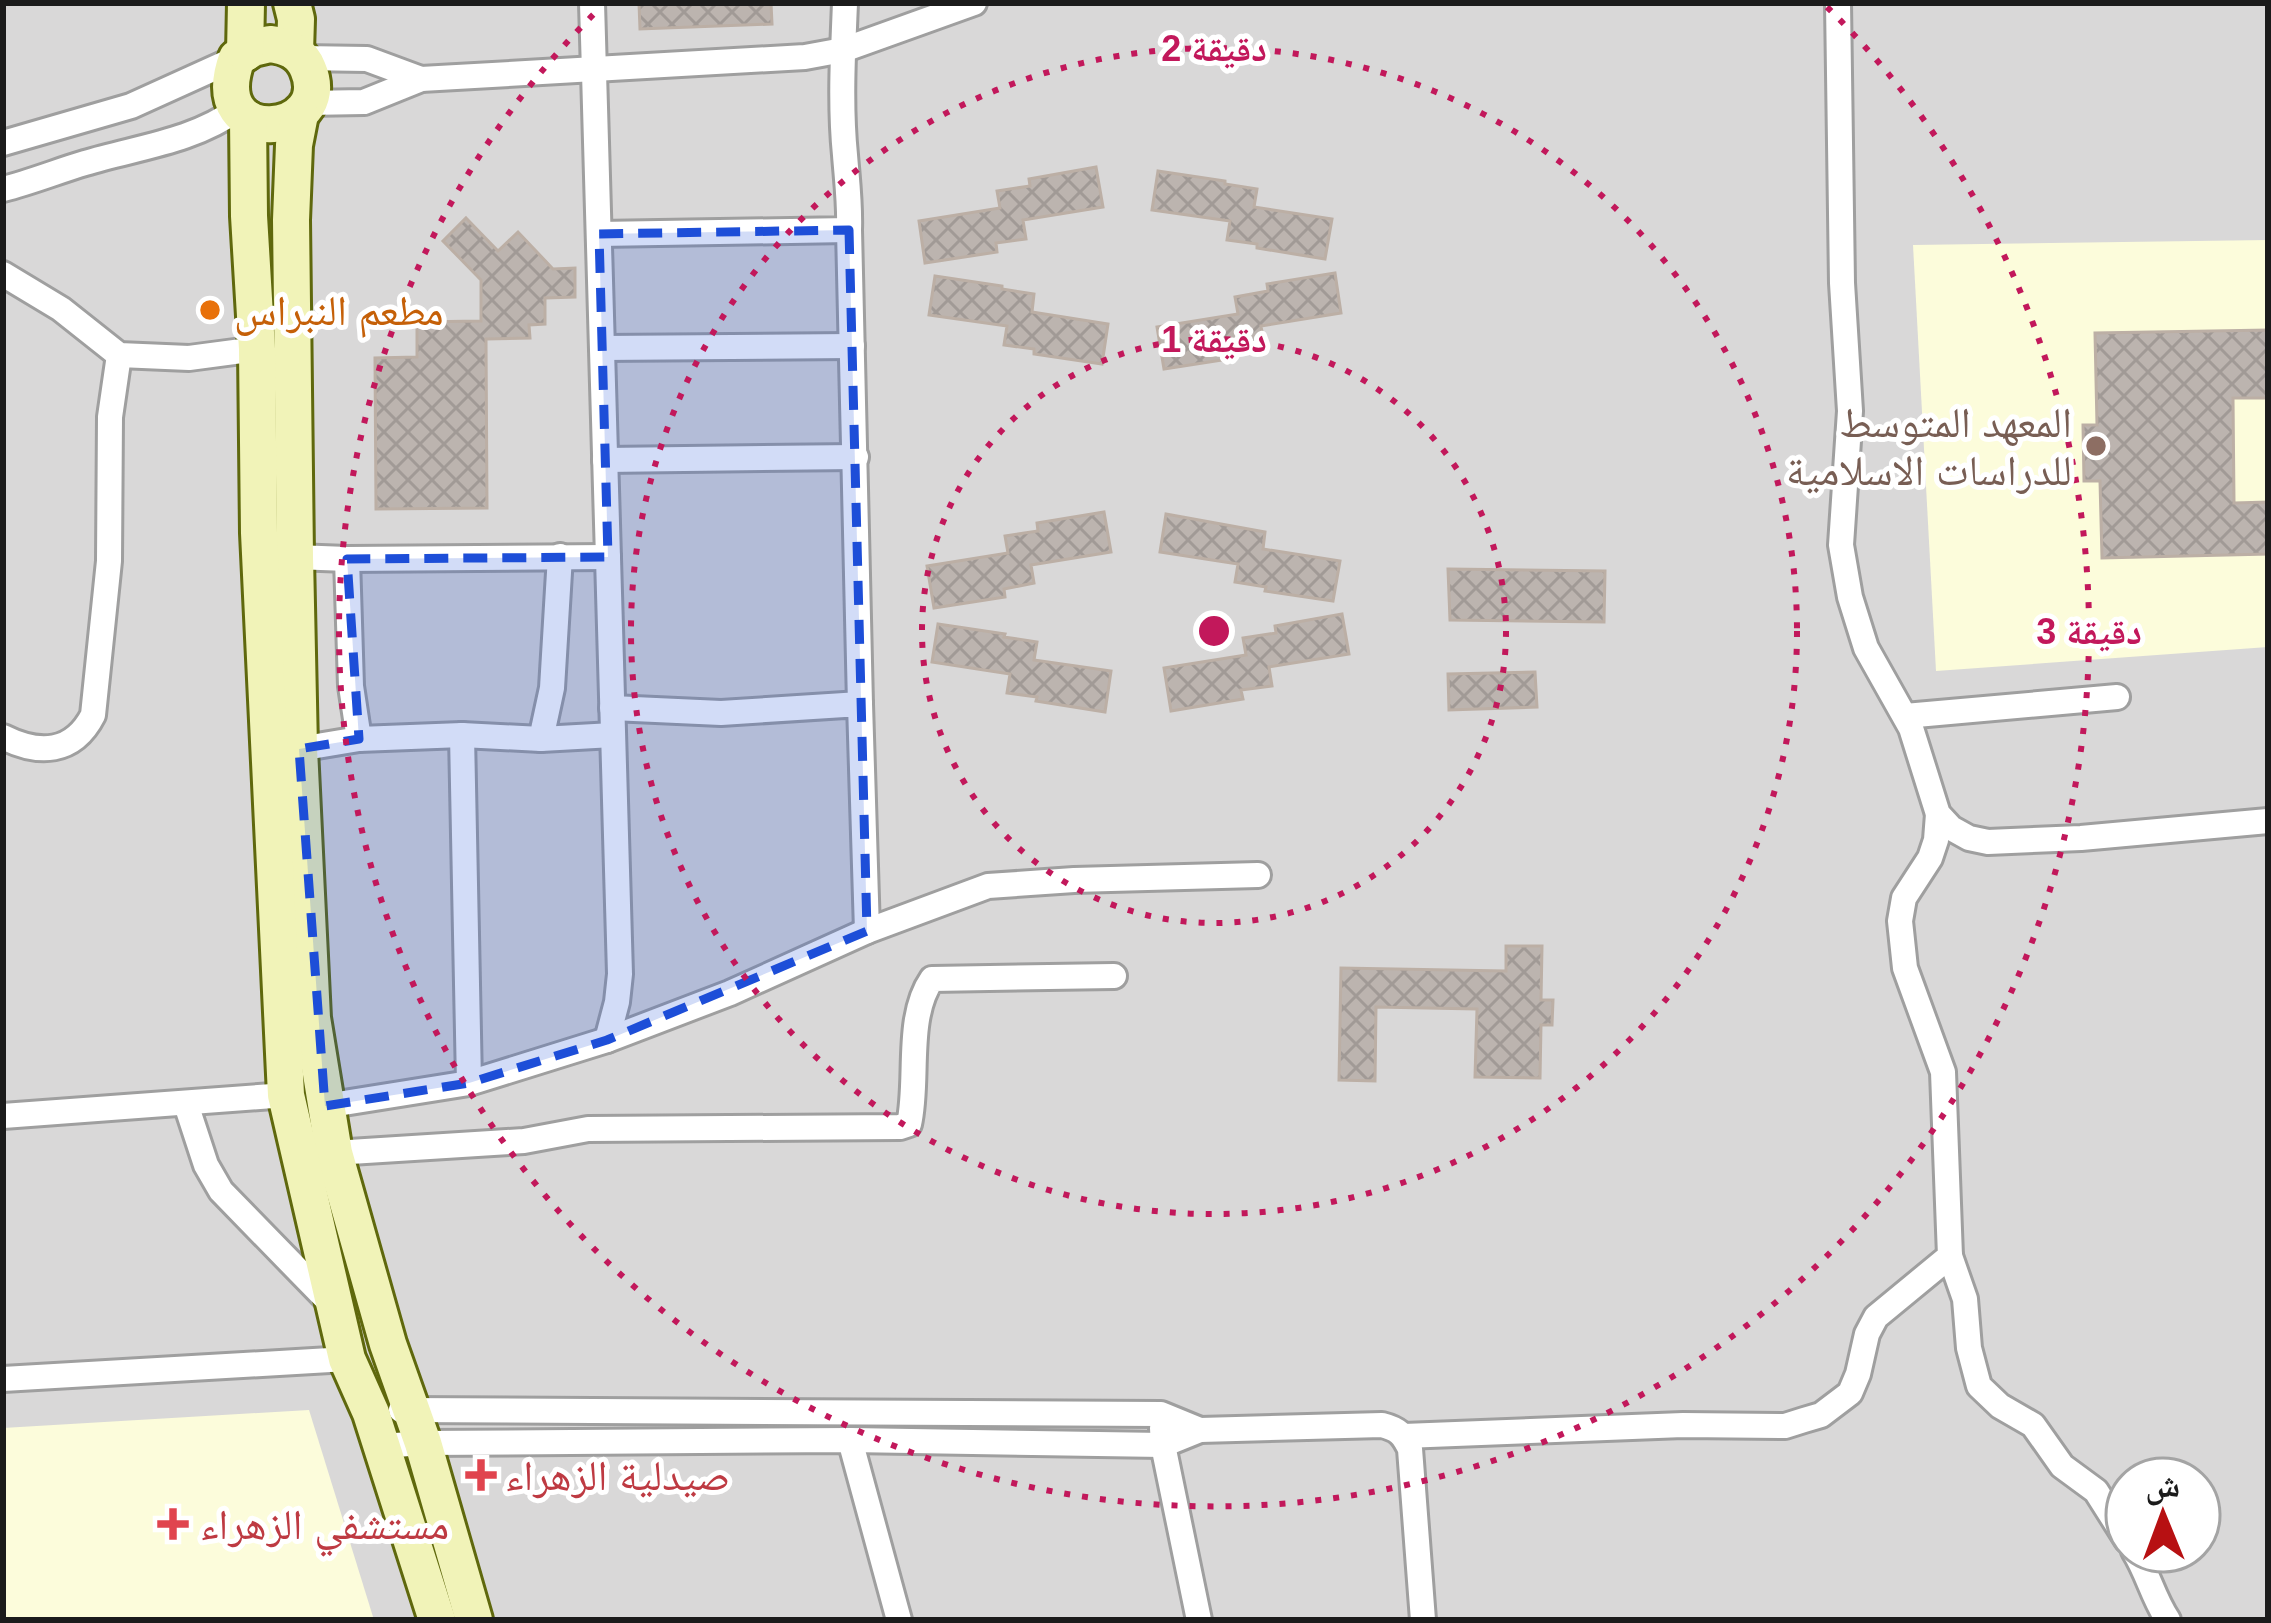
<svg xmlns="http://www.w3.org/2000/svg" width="2271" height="1623" font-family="Arial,'Noto Naskh Arabic',sans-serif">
<defs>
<pattern id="building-cross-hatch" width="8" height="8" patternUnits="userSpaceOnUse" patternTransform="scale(3)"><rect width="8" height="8" fill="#bcb4af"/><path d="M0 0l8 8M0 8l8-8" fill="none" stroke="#a19a96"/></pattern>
</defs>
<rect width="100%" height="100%" fill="#ece9e2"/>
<path fill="#d9d8d8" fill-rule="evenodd" d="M3,3H2268V1620H3ZM2127,1479H2199V1551H2127Z"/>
<g fill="#fcfcdb">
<polygon points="2268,240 2268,647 1936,671 1913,245"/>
<polygon points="309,1410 374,1620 3,1620 3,1428"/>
</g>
<g fill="url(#building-cross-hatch)" stroke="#bcafa5" stroke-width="3">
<polygon points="639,3 771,3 772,24 640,29"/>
<polygon points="1096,167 1103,207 1023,220 1026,239 996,243 997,252 925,263 919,221 1000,208 997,191 1030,186 1029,179"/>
<polygon points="1158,171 1225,181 1225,184 1257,189 1254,207 1332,219 1325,259 1257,248 1257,244 1227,240 1230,221 1152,210"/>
<polygon points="466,218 498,251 518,232 553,269 575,268 575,297 545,298 545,324 529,325 530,338 486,339 487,508 376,509 375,358 417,357 417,322 481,321 481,280 443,241"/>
<polygon points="1335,273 1341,313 1261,326 1264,344 1234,349 1235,358 1164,369 1157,327 1238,314 1235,297 1268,291 1267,284"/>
<polygon points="935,276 1002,286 1002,289 1034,294 1032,312 1108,324 1102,364 1034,354 1034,349 1004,345 1007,326 929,315"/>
<polygon points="2268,330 2268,398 2233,398 2234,503 2268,502 2268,554 2102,558 2100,481 2084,481 2083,425 2097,425 2095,333"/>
<polygon points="1104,512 1111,552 1031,565 1034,583 1004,589 1005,597 934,608 927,566 1008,553 1005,536 1038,531 1037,523"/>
<polygon points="1166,514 1265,532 1263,549 1340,561 1333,601 1265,591 1266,587 1235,582 1238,564 1160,552"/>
<polygon points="1448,569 1605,571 1604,622 1450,620"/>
<polygon points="1342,614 1349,654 1269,667 1272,686 1241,690 1243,699 1171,711 1164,668 1246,655 1243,638 1276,633 1275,626"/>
<polygon points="938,624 1005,634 1004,637 1037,642 1034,660 1111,671 1105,712 1036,701 1037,697 1007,693 1010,674 932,662"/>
<polygon points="1535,672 1537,707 1449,710 1448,674"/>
<polygon points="1506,946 1542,946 1541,1000 1553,1000 1552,1025 1541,1025 1540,1078 1475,1077 1477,1009 1376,1007 1375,1081 1339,1080 1341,968 1506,971"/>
</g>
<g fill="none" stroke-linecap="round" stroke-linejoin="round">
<defs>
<g id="street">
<polyline points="592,3 620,974 617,1002 607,1040"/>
<polyline points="1838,3 1842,283 1850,411 1841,545 1850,597 1866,648 1911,728 1938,814 1951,828 1969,838 1988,842 2081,838 2268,821"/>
<polyline points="302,58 367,59 421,79"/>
<polyline points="307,103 364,102 421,79 805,57 843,50 974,3"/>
<polyline points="3,143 131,106 237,58"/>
<path d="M3,189C31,182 58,171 85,163C138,147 192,142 238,109"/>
<polyline points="849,230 860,704"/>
<path d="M599,234L849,230C850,204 847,181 845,155C840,105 843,53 845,3"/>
<polyline points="3,274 61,309 119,355 189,358 257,349"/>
<polyline points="602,348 852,346"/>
<polyline points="605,460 856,457"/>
<polyline points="295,557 347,559 608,557"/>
<polyline points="347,559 351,686 359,739 462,735 541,739 552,688 560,556"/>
<polyline points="612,708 721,713 860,704 867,931"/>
<polyline points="1905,716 2117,697"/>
<polyline points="462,735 469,1083"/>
<path d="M3,737C39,755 73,754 93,715L109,561L110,417L119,355"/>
<polyline points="541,739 613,735"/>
<polyline points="299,749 359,739"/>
<polyline points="186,1104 206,1165 221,1191 334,1307"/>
<polyline points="325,1106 469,1083 607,1040 730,993 867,931 988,886 1074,880 1258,875"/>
<polyline points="3,1116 286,1095"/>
<path d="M334,1153L524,1141L588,1129L900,1127L909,1124C919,1081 905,1018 932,979L1114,976"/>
<polyline points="1950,1256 1965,1299 1969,1348 1979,1386 2000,1406 2033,1425 2062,1466 2096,1491 2127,1540"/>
<polyline points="3,1379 347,1359"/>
<polyline points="401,1410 1161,1414 1200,1430"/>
<polyline points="1162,1428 1163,1445 1199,1620"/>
<polyline points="1404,1436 1683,1425 1785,1426 1804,1420 1821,1415 1850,1393 1858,1374 1867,1334 1876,1317 1950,1256 1943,1072 1905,968 1900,921 1904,898 1930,858 1936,840 1938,814"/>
<polyline points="850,1440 899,1620"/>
<path d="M382,1446L423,1443L850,1440L1163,1445L1200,1430L1382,1425C1398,1429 1403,1434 1410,1449L1423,1620"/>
<path d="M2134,1551C2148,1573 2153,1598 2168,1620"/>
</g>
<g id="secondary">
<polyline points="292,3 296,19 295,52"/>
<path d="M270,44C287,46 301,52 308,69C337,136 202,153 237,58L253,48Z"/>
<polyline points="245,53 246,3"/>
<polyline points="300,114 294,145 291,220 295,557 299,749 312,1018 334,1153 388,1344 423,1443 474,1620"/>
<polyline points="248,119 249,216 257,349 259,533 286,1095 347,1359 371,1413 437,1620"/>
</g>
</defs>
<use href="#street" stroke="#9f9f9f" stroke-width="30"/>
<use href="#secondary" stroke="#5f680d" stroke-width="42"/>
<use href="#street" stroke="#fff" stroke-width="24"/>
<use href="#secondary" stroke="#f1f3b8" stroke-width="36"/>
</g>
<path fill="#1d4ed8" fill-opacity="0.2" stroke="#1d4ed8" stroke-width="9" stroke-dasharray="24 15" stroke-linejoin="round" d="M849,230L867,931L607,1040L469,1083L325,1106L299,749L359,739L347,559L608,557L599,234Z"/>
<g fill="none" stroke="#c2185b" stroke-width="6" stroke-dasharray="6 12">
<circle cx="1214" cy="631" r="292"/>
<circle cx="1214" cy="631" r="583"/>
<path d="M1827 7A875 875 0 1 1 601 7"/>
</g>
<circle fill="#e8710a" stroke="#fff" stroke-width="4.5" cx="210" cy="310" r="12"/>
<circle fill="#8d6e63" stroke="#fff" stroke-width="4.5" cx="2096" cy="446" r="12"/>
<g fill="#e0444e" stroke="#fff" stroke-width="4.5">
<path d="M475 1457h12v12h12v12h-12v12h-12v-12h-12v-12h12z"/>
<path d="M167 1506h12v12h12v12h-12v12h-12v-12h-12v-12h12z"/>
</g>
<g text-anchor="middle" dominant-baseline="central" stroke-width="10" stroke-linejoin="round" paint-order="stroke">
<g font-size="42" fill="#c56008" stroke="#fff" text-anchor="start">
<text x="234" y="310">مطعم النبراس</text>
</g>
<g font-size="42" fill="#785e54" stroke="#fff" text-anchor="end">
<text x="2072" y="422">المعهد المتوسط<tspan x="2072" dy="48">للدراسات الاسلامية</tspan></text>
</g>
<g font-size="42" fill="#be3a42" stroke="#fff" text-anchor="start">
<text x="505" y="1475">صيدلية الزهراء</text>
<text x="200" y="1524">مستشفي الزهراء</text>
</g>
</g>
<circle cx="1214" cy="631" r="18" fill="#c2185b" stroke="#fff" stroke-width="6"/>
<g font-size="36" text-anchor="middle" font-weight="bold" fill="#c2185b" stroke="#fff" stroke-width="10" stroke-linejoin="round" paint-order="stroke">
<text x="1214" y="61">2 دقيقة</text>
<text x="1214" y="352">1 دقيقة</text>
<text x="2089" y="644">3 دقيقة</text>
</g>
<rect width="2271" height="1623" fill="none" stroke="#1b1b1b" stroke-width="12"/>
<g transform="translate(2163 1515) rotate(359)"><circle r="57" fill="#ffffff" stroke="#a4a4a4" stroke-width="3"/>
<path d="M0-9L21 45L0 30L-21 45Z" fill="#b71012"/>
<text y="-18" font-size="33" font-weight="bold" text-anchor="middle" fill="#1b1b1b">ش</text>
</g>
</svg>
